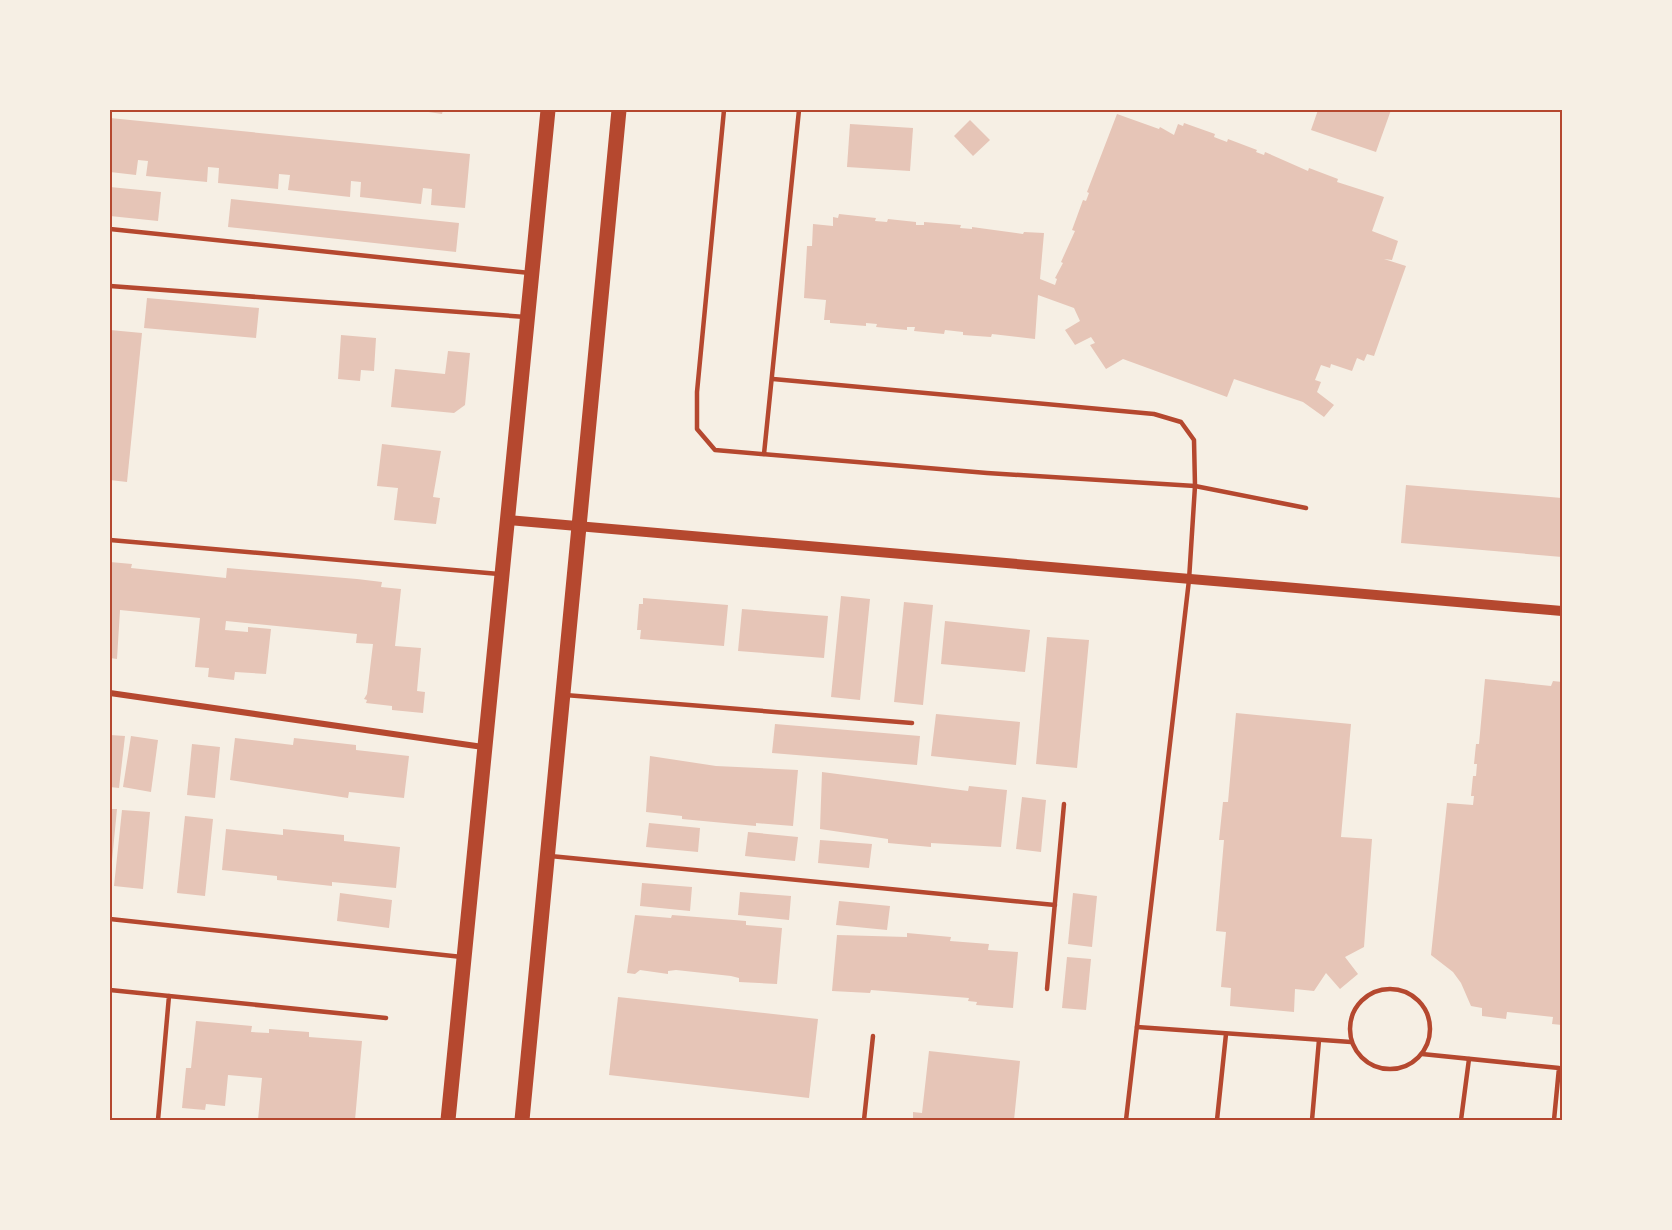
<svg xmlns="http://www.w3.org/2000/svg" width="1672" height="1230" font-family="'PT Sans Narrow',sans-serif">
<rect width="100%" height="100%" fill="#f6efe4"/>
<g fill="#e6c5b7">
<polygon points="415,110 443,110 442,114"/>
<polygon points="1318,110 1391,110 1376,152 1311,130"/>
<polygon points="1117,114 1159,129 1160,127 1174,135 1178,124 1183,126 1184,123 1215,134 1214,137 1227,142 1228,139 1257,150 1256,152 1264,155 1265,152 1308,171 1309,168 1338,179 1337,182 1384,197 1372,231 1398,241 1392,260 1384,259 1406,266 1374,356 1367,354 1364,361 1357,358 1352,371 1331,364 1330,368 1321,365 1315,380 1321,382 1317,392 1334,405 1324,417 1303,402 1234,379 1227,397 1123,359 1106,369 1090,345 1095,343 1091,337 1075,345 1065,330 1080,321 1074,308 1038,295 1035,339 992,334 991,337 963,335 963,332 945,330 944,334 914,331 915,327 907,327 907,330 876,327 877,324 866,323 866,326 830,323 830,320 824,320 826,300 804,298 807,246 812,246 813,224 833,226 833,217 838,218 839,214 876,218 875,221 887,222 888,219 916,222 916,225 924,225 924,222 961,225 960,228 972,229 972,227 1023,234 1024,232 1044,233 1040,279 1055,285 1057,279 1055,278 1063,263 1061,262 1075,231 1072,230 1083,200 1086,201 1089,193 1087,192"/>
<polygon points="110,118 470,154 465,208 431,205 432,189 423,188 421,204 360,197 361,182 351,181 350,197 288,190 290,175 279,174 278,189 218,183 219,168 208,167 207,182 146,176 148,161 138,160 136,175 110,172"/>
<polygon points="970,120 990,140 973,156 954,136"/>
<polygon points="850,124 913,128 910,171 847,167"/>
<polygon points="110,187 161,192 158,221 110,216"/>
<polygon points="231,199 459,223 456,252 228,227"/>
<polygon points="147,298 259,308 256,338 144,328"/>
<polygon points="110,330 142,333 127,482 110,480"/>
<polygon points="341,335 376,338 374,371 361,370 360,381 338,379"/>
<polygon points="448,351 470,353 465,405 454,413 391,407 395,369 445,374"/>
<polygon points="382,444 441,451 433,497 440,498 436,524 394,520 398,488 377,486"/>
<polygon points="1406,485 1562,498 1562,557 1401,543"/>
<polygon points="110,562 132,564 131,568 226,578 227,568 357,579 382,582 381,587 401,589 395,646 421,648 417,691 425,692 423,713 392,710 392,706 366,703 367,700 364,699 367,694 373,644 356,643 357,634 226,621 225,630 248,632 248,627 271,629 266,674 235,672 234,680 208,677 209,668 195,667 200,618 120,610 117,659 110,658"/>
<polygon points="841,596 870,599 860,700 831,697"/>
<polygon points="643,598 728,605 724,646 640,639 641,630 637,630 639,604 643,604"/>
<polygon points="904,602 933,605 923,705 894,702"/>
<polygon points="742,609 828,616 824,658 738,651"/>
<polygon points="945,621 1030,630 1025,672 941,664"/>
<polygon points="1047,637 1089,640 1077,768 1036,764"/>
<polygon points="1485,679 1551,686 1553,681 1562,682 1562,1025 1552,1024 1553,1017 1507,1012 1506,1019 1482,1016 1482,1008 1471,1006 1461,983 1453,972 1431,955 1447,803 1473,805 1474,796 1471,796 1473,776 1476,776 1477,764 1474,764 1476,744 1479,744"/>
<polygon points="1236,713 1351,724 1341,837 1372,839 1364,947 1345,957 1358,974 1340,989 1326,973 1314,991 1295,989 1294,1012 1230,1006 1231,988 1221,987 1226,932 1216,931 1224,840 1219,840 1223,802 1228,802"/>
<polygon points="936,714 1020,722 1016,765 931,756"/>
<polygon points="775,724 920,736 917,765 772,753"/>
<polygon points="110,735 125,736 119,788 110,787"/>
<polygon points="131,736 158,740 151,792 123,787"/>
<polygon points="235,738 293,745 294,738 356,745 356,750 409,756 404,798 349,792 348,798 230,780"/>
<polygon points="192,744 220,747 215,798 187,795"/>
<polygon points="650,756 716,766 798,770 793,826 756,823 756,826 682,819 682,816 646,812"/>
<polygon points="822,772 968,791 969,786 1007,790 1001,847 931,843 931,847 888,843 888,839 820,829"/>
<polygon points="1022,797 1046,800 1041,852 1016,849"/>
<polygon points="110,809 117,809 112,861 110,860"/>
<polygon points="122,810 150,812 143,889 114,886"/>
<polygon points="185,816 213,819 205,896 177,893"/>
<polygon points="649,823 700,828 698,852 646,847"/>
<polygon points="226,829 283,835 283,829 344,835 344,841 400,847 396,888 332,882 332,886 277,880 277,876 222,870"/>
<polygon points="748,832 798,837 795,861 745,856"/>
<polygon points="820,840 872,844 869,868 818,863"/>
<polygon points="642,883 692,887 690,911 640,906"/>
<polygon points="740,892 791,896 789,920 738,915"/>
<polygon points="340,893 392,900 389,928 337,921"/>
<polygon points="1073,893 1097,896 1092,947 1068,944"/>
<polygon points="839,901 890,906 887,930 836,925"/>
<polygon points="635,915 671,918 672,915 746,921 746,925 782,928 777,984 739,982 739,978 731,976 676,970 668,971 668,974 640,970 635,974 627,973"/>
<polygon points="907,933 951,937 950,941 989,944 988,950 1018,952 1013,1008 976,1005 977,1002 968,1001 969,998 871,990 870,993 832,991 837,935 907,937"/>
<polygon points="1067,957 1091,959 1086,1010 1062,1008"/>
<polygon points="618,997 818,1019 809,1098 609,1075"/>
<polygon points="196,1021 252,1026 251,1032 269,1033 269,1029 309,1032 309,1037 362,1041 355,1120 258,1120 262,1078 228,1075 225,1106 206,1104 205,1110 182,1108 186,1068 191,1068"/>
<polygon points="929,1051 1020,1061 1014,1120 913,1120 913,1112 922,1113"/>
</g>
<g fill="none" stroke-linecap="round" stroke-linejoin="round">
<g stroke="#b5482f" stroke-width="4.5">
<polyline points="724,110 697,392 697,429 715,450 987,473 1195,486 1306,508"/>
<polyline points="110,229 530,273"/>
<polyline points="110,286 526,317"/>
<polyline points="773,379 1154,414 1181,422 1194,440 1195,486 1189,580 1126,1120"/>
<polyline points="764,454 799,110"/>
<polyline points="110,540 499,574"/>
<polyline points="565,695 912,723"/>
<polyline points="550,856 1055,905"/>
<polyline points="110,919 462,957"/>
<circle cx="1390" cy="1029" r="40"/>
<polyline points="1047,989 1064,804"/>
<polyline points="110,990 169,996 158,1120"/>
<polyline points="169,996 386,1018"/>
<polyline points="1137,1027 1351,1042"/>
<polyline points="1422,1054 1559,1068 1554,1120"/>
<polyline points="864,1120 873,1036"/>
<polyline points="1217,1120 1226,1034"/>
<polyline points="1312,1120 1319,1040"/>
<polyline points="1461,1120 1469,1059"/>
</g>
<polyline stroke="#b5482f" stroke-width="6" points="110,693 483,747"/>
<polyline stroke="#b5482f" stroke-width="10" points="507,520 1562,611"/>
<g stroke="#b5482f" stroke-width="15">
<polyline points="448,1120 548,110"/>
<polyline points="522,1120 619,110"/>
</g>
</g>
<rect width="1672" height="1230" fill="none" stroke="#f6efe4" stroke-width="222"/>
<rect x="111" y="111" width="1450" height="1008" fill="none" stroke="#b5482f" stroke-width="2"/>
</svg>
